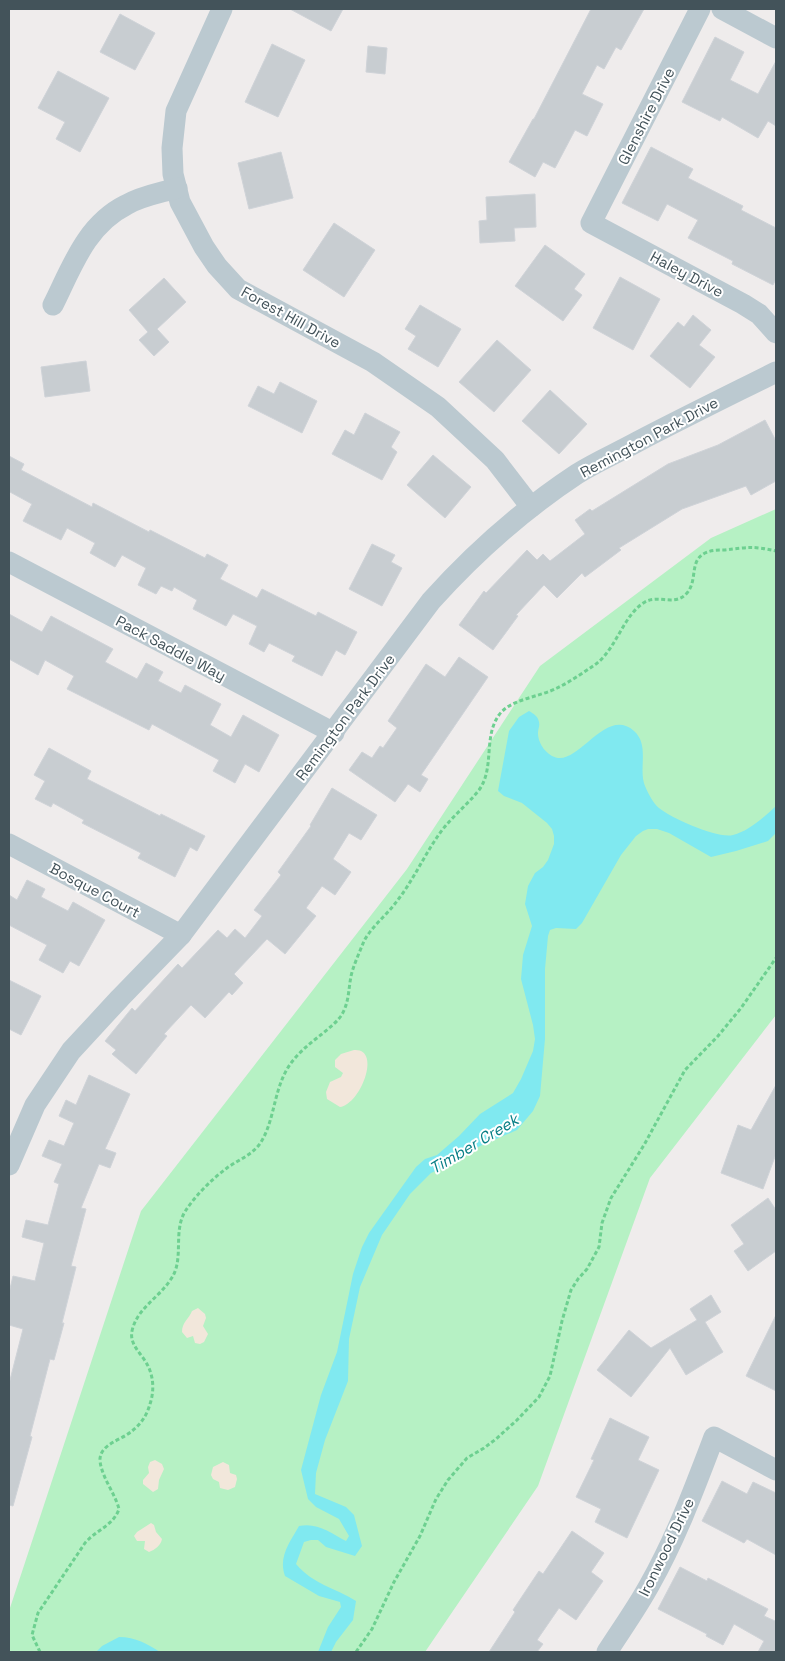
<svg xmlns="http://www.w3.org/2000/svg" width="785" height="1661" font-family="'Space Grotesk',sans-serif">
<rect width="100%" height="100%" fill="#efecec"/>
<polygon fill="#b6f1c4" points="776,509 776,1015 650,1178 538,1486 425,1652 9,1652 9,1611 141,1211 407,869 540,666 711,538"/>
<g fill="#f2e7db">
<path d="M354,1050C382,1048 361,1104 340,1107L327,1099L326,1092L330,1082L341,1077L343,1073L335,1067V1060L341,1054Z"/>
<path d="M198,1308L205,1314L206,1318L203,1326L208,1334L204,1342L200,1344L195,1343L193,1336L187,1338L182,1332C182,1322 189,1319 192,1311Z"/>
<polygon points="155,1460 162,1464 164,1469 159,1480 158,1489 153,1492 143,1484 143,1480 149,1473 148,1467 150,1462"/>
<polygon points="223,1462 229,1465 230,1473 236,1475 237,1479 235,1487 228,1490 220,1488 219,1482 213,1479 211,1475 213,1467"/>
<path d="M151,1523L154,1525L156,1532L162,1539C161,1545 155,1550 149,1552L144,1549L145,1541H137L134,1536L137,1532Z"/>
</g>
<g fill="#80e9f0">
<path d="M529,711C534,714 538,716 539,722C540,726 538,729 538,733C538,744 547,756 558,758C581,761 607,707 634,731C650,745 638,769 645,786C648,793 653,803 659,808C671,818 718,839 733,835C749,831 764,817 776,806V833L768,841L736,851L711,857L669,833L657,829H648L643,831L636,836L621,855L582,923L576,929L556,928L550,930L548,936L545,969V1039L540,1096L533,1111L517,1130L480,1146L449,1165L431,1173L410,1194L382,1235L360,1287L349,1339L348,1381L325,1440L316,1473L315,1494L346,1507L354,1515L362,1546L355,1556L326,1547L318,1540H311L304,1542L296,1564C314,1585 334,1587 356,1601L353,1620L336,1642L331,1652H318L328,1627L341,1607L340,1602L319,1596L285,1576C278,1557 290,1542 299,1526C317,1522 331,1533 346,1541L349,1536L339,1519L316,1507L308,1499L301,1470L321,1395L337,1352L353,1274L362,1247L369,1233L416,1167L425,1159L437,1155L459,1136L480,1114L513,1093L521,1079L533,1051L535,1039L533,1025L521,979L523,955L532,926L525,904L528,886L535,873L543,867L548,860L554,844V836L552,829L547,823L522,803L504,796L498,791L509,731L519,717Z"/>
<path d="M119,1637C136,1637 147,1644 160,1652H96L102,1646Z"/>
</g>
<g fill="#c8cdd1" stroke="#cfd3d8">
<polygon points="290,9 343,9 331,31"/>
<polygon points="591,9 644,9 621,50 616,47 604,69 597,65 582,94 603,104 587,136 575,130 555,168 543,162 535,177 509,162 533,119 534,119"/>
<polygon points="120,14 155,33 135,70 100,52"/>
<polygon points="715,37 744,52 730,80 758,94 776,61 776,126 768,121 758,138 722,117 720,121 682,102"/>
<polygon points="272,44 305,60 278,117 245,102"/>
<polygon points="368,46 387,48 385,74 366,72"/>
<polygon points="58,71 109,98 80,152 56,139 65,122 38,108"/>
<polygon points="651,147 693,169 688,178 743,206 741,210 776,228 776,279 773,285 732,264 733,261 688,238 698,220 667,204 658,221 622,203"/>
<polygon points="281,152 293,198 249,209 238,163"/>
<polygon points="535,194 536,227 514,228 515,241 480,243 479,221 487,220 486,197"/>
<polygon points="334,223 375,250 344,297 303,270"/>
<polygon points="545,245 585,274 574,289 582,295 563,321 515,286"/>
<polygon points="620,277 660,299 633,350 593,328"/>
<polygon points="164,278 186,302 157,329 169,342 154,356 139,340 148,332 129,310"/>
<polygon points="420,305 461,329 438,367 408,349 416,336 405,329"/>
<polygon points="693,315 711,330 699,345 715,357 690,388 650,356 678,322 684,327"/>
<polygon points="497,340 531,370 494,412 459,382"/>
<polygon points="86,361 90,391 45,397 41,367"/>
<polygon points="280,382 317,401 302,433 248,406 258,386 274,394"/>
<polygon points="550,390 587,424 559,454 522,421"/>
<polygon points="365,413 400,432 391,447 397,452 382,480 332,454 345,430 354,435"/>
<polygon points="765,420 776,441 776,481 751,495 746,486 682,509 619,548 621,550 585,577 582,573 557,598 544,585 516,615 518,616 493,650 459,625 484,591 486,593 527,550 537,560 543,554 550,561 585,534 575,520 590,509 592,511 668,464 718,445"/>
<polygon points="433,455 471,487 445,518 407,485"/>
<polygon points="9,456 24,464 21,470 92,507 93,503 149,532 150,530 205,558 207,554 228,565 220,579 257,598 262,589 316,616 318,612 357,632 345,655 336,650 322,676 292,661 295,656 269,643 264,652 249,644 257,626 233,614 226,626 193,609 197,600 174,587 172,591 161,586 156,594 138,585 146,568 122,555 115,567 90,553 95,543 67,528 61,540 23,521 32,504 10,492 9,494"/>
<polygon points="372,544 395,555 391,562 402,568 382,606 349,589"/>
<polygon points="9,614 42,632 51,616 113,649 105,662 137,679 146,663 163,672 158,681 181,693 185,685 221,704 210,725 231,737 243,715 279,735 259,772 245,764 235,783 213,771 219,760 152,724 149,730 67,689 74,676 45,660 38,675 9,659"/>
<polygon points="459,657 488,677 421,775 428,779 420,792 408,784 395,802 349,770 362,752 372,758 380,746 383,748 397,728 388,721 426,664 445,677"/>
<polygon points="49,748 91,771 87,779 160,816 161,814 205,836 197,851 190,847 175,877 138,858 141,853 82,823 84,820 53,803 51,807 35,799 45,781 34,775"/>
<polygon points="332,788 377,815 361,840 349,833 333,859 351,872 335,895 322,886 306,908 316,916 285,954 267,939 234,974 243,983 232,995 229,992 205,1018 191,1005 164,1034 167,1036 136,1074 112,1054 116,1050 105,1041 132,1008 135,1011 178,964 182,968 218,930 227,938 235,929 245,938 262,916 254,910 281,875 278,872 311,826 310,825"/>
<polygon points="27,880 45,889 41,897 68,911 73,902 105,920 79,966 70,961 63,973 39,960 47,945 9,925 9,895 17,900"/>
<polygon points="9,980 41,996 21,1035 9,1029"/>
<polygon points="89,1075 130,1094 105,1149 116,1153 110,1168 99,1164 81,1208 86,1209 71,1266 76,1267 62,1323 64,1323 54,1360 50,1359 30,1436 32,1437 13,1506 9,1505 9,1384 23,1329 9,1325 9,1293 13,1276 35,1281 44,1243 22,1237 26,1220 48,1225 59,1184 54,1182 62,1164 42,1156 49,1140 64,1146 74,1123 59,1116 66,1100 76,1105"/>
<polygon points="776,1085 776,1154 763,1189 721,1173 738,1125 751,1130"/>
<polygon points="768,1198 776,1210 776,1251 748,1271 734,1251 744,1244 731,1225"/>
<polygon points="711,1295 721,1312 705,1322 723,1352 686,1375 670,1348 631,1397 597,1370 629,1330 651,1348 697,1320 690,1309"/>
<polygon points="776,1315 776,1391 746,1376"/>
<polygon points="610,1418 649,1437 638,1460 659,1470 627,1538 595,1522 601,1509 576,1497 594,1460 591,1459"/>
<polygon points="722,1481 747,1494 753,1482 776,1493 776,1555 747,1539 744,1543 702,1521"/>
<polygon points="572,1531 604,1553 591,1572 603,1581 576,1620 559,1608 537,1640 543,1644 537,1652 489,1652 515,1612 513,1610 539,1571 543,1574"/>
<polygon points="680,1567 707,1581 708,1578 768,1609 764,1616 775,1621 776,1618 776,1652 758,1652 764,1641 734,1624 723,1645 706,1636 707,1634 658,1609"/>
</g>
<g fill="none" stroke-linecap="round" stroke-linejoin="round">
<g stroke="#6dd090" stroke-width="3" stroke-dasharray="4 2.5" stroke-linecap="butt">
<path d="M40,1652L32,1635L38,1613L85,1543C96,1530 113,1526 119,1509C115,1493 102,1478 100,1461C99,1444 122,1440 132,1431C141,1424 147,1415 150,1404C154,1392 154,1378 148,1366C143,1355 129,1345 132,1331C137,1308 159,1298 171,1279C185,1259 172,1231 186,1210C196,1195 212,1179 227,1168C238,1160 250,1156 259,1145C274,1124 273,1095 286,1071C294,1056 309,1044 322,1034C329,1028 336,1023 341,1016C350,1002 348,987 352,972C355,962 360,951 364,941C372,926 387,915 397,901C415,878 426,851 443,829C454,815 468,804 479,790C495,768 483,737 499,715C510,699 540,697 557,688C570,682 584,672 596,664C617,648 623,615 645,602C659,594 675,607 687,593C698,580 689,561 705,553C711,550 718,550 725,550C748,547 753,546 776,551"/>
<polyline points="356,1652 372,1629 394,1582 420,1536 436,1499 448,1480 467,1458 484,1448 496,1439 517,1420 539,1397 550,1376 562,1321 571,1290 578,1279 587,1269 599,1247 602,1223 611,1198 644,1145 685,1070 718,1036 741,1008 776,958"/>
</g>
<g stroke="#bbc9d0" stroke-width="21">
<polyline points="222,9 176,111 172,148 173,174 180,202 204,247 217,266 238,289 373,362 438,407 495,460 531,507"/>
<polyline points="700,9 591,223 743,304 759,314 776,333"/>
<polyline points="722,9 776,38"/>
<path d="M53,305C72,267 86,225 126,205C141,196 160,193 177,188"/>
<polyline points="9,562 334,733"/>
<polyline points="9,844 181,935"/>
<path d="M9,1165L35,1105L71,1051L120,998L181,935L431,601C476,551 521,511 577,474C596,462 617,453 637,442C683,418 730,395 776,372"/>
<path d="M607,1652C621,1630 637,1608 650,1584C676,1538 695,1487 714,1437L776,1470"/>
</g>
</g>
<g text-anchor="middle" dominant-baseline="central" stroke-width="4" stroke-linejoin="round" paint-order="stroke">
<g font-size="15" fill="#43535a" stroke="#fff">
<text transform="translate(646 116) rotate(-63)">Glenshire Drive</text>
<text transform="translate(687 274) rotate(28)">Haley Drive</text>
<text transform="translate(291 317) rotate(29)">Forest Hill Drive</text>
<text transform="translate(649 437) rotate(-28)">Remington Park Drive</text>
<text transform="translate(171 648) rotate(28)">Pack Saddle Way</text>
<text transform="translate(345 717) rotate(-53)">Remington Park Drive</text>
<text transform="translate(95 890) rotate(28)">Bosque Court</text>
<text transform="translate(666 1547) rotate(-64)">Ironwood Drive</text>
</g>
<g font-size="16" font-style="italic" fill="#077e85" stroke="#fff">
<text transform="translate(474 1144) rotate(-31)">Timber Creek</text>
</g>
</g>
<rect width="785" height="1661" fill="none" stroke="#43535a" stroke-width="20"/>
</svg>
